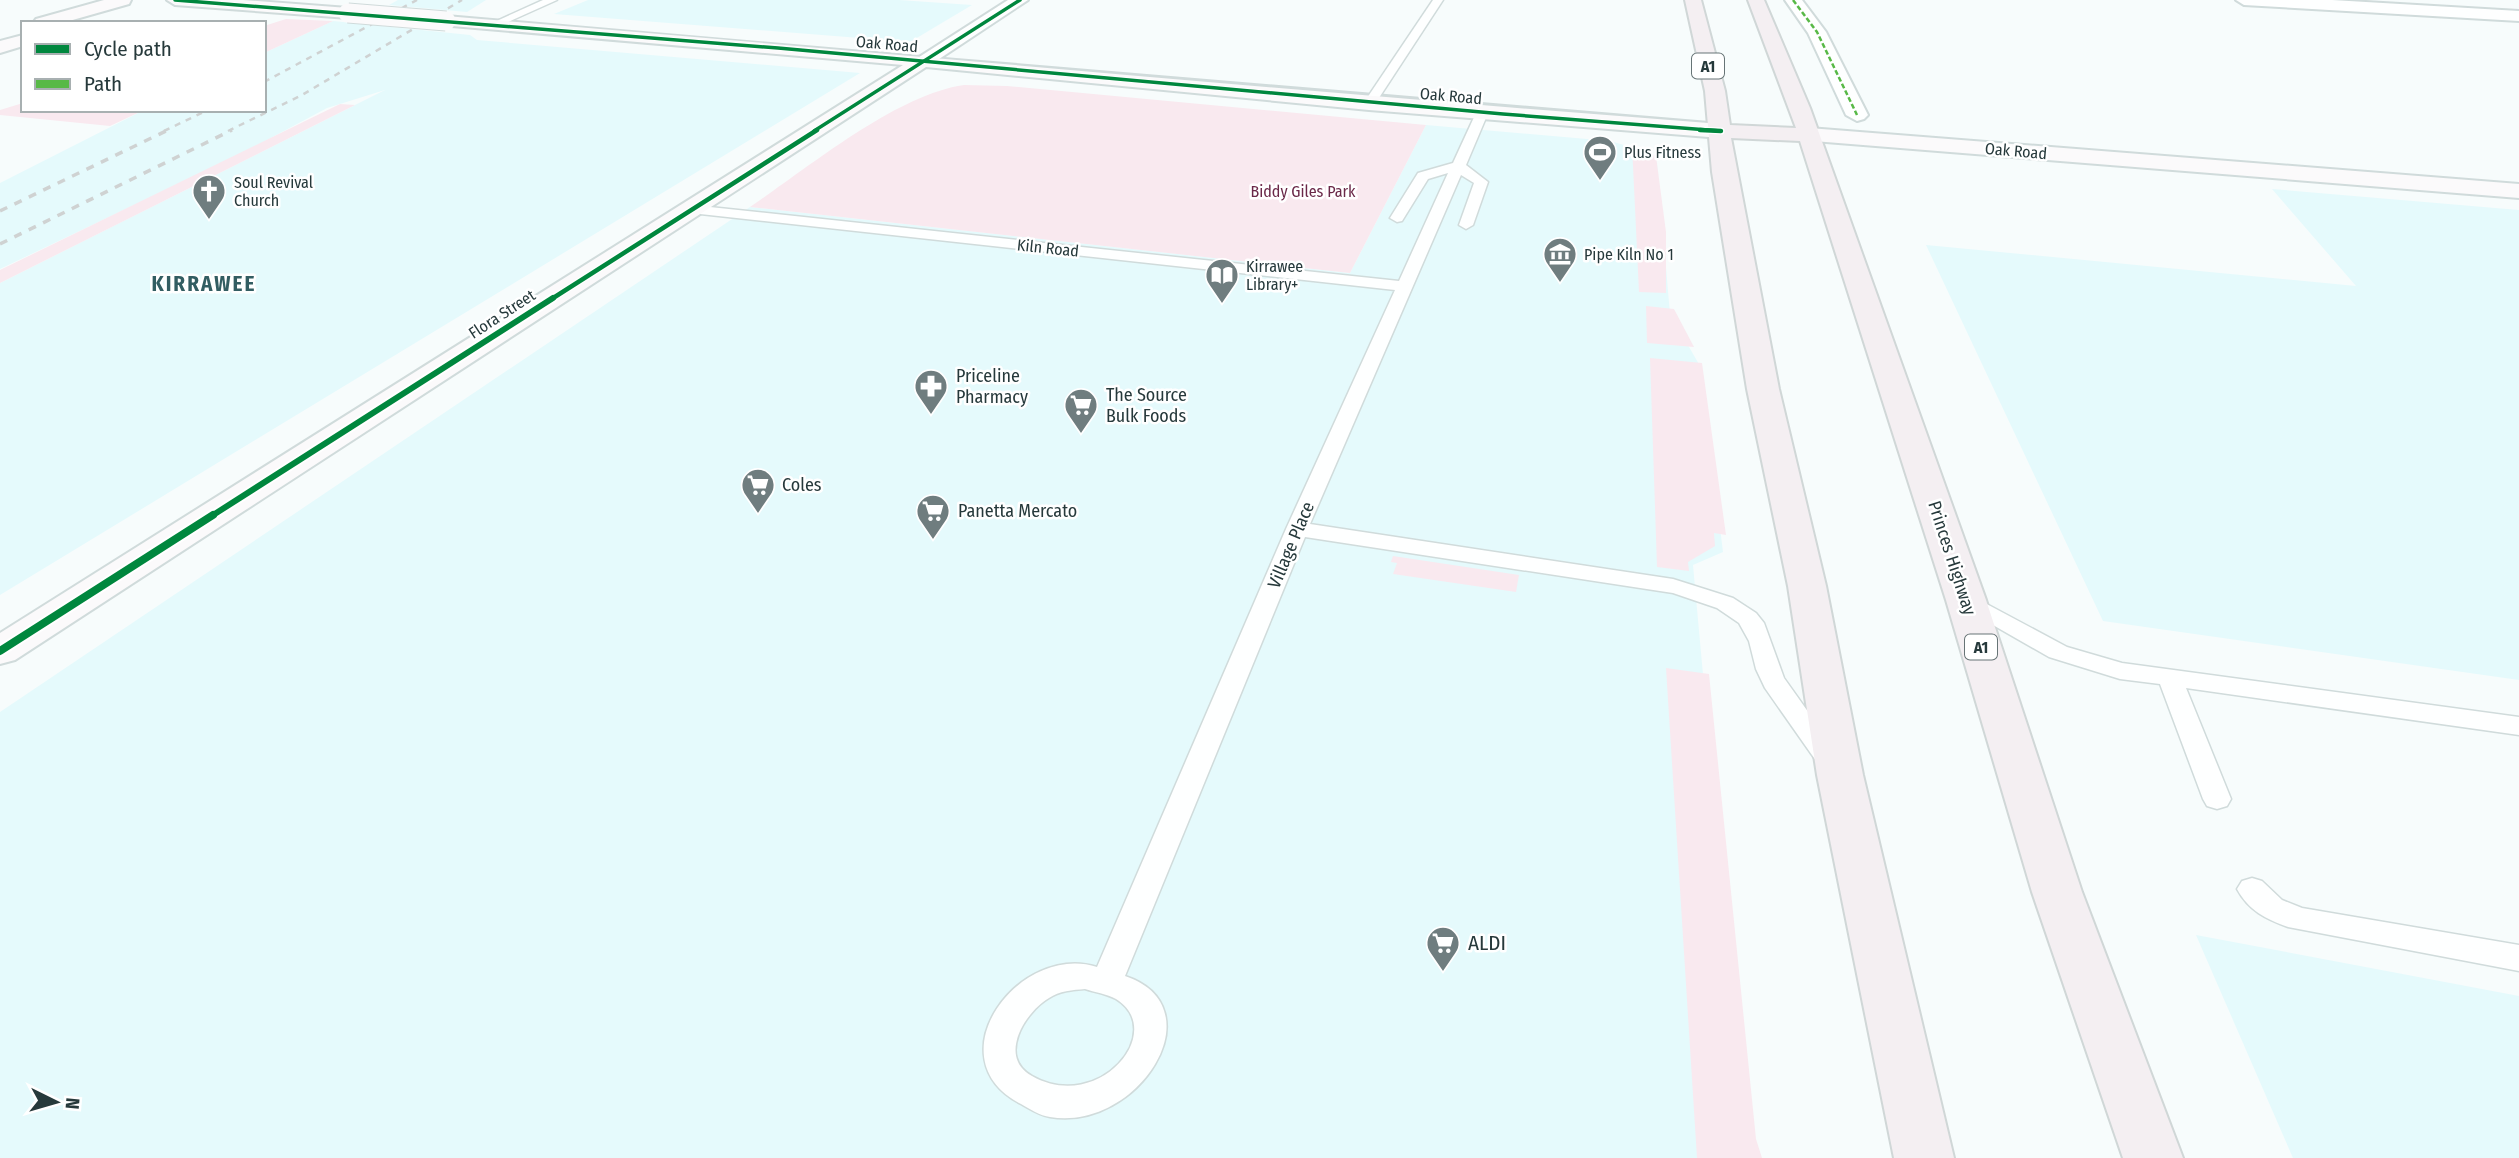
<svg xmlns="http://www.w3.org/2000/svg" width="2519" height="1158" font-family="'Fira Sans Condensed',sans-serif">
<rect width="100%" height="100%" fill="#f7fcfc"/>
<g fill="#e5fafc">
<polygon points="398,0 486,0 467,12 389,5"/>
<polygon points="588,0 899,0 972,5 910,42 554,14"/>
<polygon points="333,21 470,35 477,40 860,73 0,595 0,283 385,90 327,108 237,156 0,269 0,183 144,110 264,110 264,53"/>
<polygon points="1426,125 1610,141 1645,151 1657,163 1670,314 1700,366 1723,552 1693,565 1745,1134 1753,1158 0,1158 0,712 750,207 1350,273"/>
<polygon points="2272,189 2519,210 2519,680 2103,621 1926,245 2356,286"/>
<polygon points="2196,935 2519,996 2519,1158 2293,1158"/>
</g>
<g fill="#f9e9ef">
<polygon points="286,19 333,21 264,53 264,26"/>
<path d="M964,85L1007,86L1426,125L1350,273L750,207C808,168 895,95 964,85Z"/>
<polygon points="23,103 23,110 144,110 110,126 0,115 0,110"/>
<polygon points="340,104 355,105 0,283 0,270"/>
<polygon points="1632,145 1656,156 1666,232 1666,293 1639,292"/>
<polygon points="1646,306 1674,309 1694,347 1647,343"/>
<polygon points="1650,358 1702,363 1726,535 1714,533 1715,546 1688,562 1689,571 1657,567"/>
<polygon points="1393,556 1519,575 1516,592 1393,574 1397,563 1391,562"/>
<polygon points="1666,668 1709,674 1756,1139 1762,1158 1697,1158"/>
</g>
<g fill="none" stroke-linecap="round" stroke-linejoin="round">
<defs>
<g id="lane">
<polygon points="543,0 557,0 499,26 490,24"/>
<polygon points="1433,0 1443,0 1373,107 1365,107 1363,104"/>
<path d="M1482,109L1488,113L1466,165L1488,182L1473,225L1466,229L1459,225L1474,183L1461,175L1310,524L1673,579L1733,598L1756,613L1764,623L1784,678L1841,758L1837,765L1828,767L1819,765L1765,688L1756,669L1749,641L1739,623L1717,608L1673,593L1305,537L1125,976C1218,1007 1138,1132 1050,1117C1040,1116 1030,1109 1021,1104C932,1058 1020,942 1097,967L1286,529L1395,290L691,213L684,209L691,205L1399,281L1448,173L1428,179L1402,221L1397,222L1390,218L1418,173L1453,163L1476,113ZM1085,989C1094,992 1107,994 1116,999C1168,1031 1099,1114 1032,1076C997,1057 1025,1012 1049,998C1059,991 1073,990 1085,989Z"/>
<polygon points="1966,593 2067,647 2122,663 2519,717 2519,735 2186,688 2231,799 2227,806 2217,809 2207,806 2203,799 2160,684 2120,679 2049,657 1958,605 1954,600 1958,595"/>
<path d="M2252,878L2262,881L2282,900L2302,908L2519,945V971L2288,927C2266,919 2249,911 2237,889L2242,881Z"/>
</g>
<g id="street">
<polygon points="1008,0 1028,0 930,65 916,65 913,61"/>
<polygon points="1785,0 1802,0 1826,32 1868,115 1864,119 1857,121 1846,115 1808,33"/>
<polygon points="2236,0 2332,0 2519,11 2519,21 2244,5"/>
</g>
<g id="secondary">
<polygon points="104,0 131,0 129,4 62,23 33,23 36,19"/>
<polygon points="167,0 243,0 348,8 357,13 348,18 175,5"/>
<path d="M446,16C871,51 1296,92 1721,124L1732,131L1721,138L1369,110L926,67L15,660L0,664V633L903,65L440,25L437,21L440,17Z"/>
<polygon points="23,35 23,46 0,53 0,41"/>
<polygon points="1809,128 2519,184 2519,198 1801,140 1798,135"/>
</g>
<polygon id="highway" points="1685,0 1701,0 1725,91 1730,125 1796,128 1748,0 1764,0 1810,108 1986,600 2082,892 2183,1158 2123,1158 2032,892 1946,600 1800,141 1731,138 1779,389 1826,586 1863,775 1954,1158 1894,1158 1817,775 1788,586 1747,389 1712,172 1705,91"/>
</defs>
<use href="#lane" stroke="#d0dbdb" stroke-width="3"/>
<use href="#street" stroke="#d0dbdb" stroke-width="4"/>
<use href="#secondary" stroke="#d0dbdb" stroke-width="4"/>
<use href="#highway" stroke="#d0d7d7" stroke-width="4"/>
<use href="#lane" fill="#feffff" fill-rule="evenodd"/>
<use href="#street" fill="#feffff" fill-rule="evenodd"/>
<use href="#secondary" fill="#fbfafb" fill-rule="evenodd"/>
<use href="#highway" fill="#f4eff2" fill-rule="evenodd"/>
<g stroke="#cfd2d2" stroke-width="2.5" stroke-dasharray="6 6" stroke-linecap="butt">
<polyline points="264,82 417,0"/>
<polyline points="164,131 208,110"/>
<polyline points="228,131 302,95 462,0"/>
</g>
<g stroke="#cfd2d2" stroke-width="3.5" stroke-dasharray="8 8" stroke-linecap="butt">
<polyline points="0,211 168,130"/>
<polyline points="0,244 232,130"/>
</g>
<defs>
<polyline id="secondary-bridge" points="348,13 446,21"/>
</defs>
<use href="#secondary-bridge" stroke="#d0dbdb" stroke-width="21" stroke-linecap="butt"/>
<use href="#secondary-bridge" stroke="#fbfafb" stroke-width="19"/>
<polyline stroke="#58b947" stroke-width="2.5" stroke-dasharray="5 2.5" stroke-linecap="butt" points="1793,0 1817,32 1857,115"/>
<defs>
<g id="cycleway-far3">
<polyline points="175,0 778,48 1503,114 1721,131"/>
<polyline points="814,131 1020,0"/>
</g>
<g id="cycleway-far2">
<polyline points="1700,130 1721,131"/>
<polyline points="550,300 817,130"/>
</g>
<polyline id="cycleway-far1" points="210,517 553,298"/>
<polyline id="cycleway" points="0,651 213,515"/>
</defs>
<use href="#cycleway-far3" stroke="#fff" stroke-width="5"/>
<use href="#cycleway-far2" stroke="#fff" stroke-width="7"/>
<use href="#cycleway-far1" stroke="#fff" stroke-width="10"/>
<use href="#cycleway" stroke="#fff" stroke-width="12"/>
<use href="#cycleway-far3" stroke="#00873e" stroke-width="3.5"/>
<use href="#cycleway-far2" stroke="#00873e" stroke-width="4.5"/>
<use href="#cycleway-far1" stroke="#00873e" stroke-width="6"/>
<use href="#cycleway" stroke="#00873e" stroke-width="8"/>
</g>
<defs>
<symbol id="stadium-pin" viewBox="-11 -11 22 30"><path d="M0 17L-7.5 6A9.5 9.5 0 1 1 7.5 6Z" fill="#6f7d7f" stroke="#fff"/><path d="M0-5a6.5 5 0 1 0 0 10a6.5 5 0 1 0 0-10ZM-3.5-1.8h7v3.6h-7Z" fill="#fff"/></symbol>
<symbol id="church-pin" viewBox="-11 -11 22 30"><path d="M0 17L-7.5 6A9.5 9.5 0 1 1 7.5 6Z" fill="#6f7d7f" stroke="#fff"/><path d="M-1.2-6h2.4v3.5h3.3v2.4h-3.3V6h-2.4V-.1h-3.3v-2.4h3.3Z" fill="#fff"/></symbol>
<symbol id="museum-pin" viewBox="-11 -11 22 30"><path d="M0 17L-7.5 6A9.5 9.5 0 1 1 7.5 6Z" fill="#6f7d7f" stroke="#fff"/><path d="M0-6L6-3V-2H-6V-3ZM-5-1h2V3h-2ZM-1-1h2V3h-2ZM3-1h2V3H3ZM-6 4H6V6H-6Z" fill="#fff"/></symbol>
<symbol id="library-pin" viewBox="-11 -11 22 30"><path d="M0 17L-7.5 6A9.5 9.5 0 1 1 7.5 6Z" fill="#6f7d7f" stroke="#fff"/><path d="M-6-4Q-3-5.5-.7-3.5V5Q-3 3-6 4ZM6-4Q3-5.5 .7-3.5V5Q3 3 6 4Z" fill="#fff"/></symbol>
<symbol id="pharmacy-pin" viewBox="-11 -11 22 30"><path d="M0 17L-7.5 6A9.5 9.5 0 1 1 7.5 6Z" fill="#6f7d7f" stroke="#fff"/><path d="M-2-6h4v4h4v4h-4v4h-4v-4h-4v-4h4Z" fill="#fff"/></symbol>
<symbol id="supermarket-pin" viewBox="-11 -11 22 30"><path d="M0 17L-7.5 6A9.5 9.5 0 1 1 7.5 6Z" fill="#6f7d7f" stroke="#fff"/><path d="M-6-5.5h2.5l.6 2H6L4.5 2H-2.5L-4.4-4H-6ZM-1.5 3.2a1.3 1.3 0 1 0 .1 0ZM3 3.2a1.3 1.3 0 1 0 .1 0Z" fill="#fff"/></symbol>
</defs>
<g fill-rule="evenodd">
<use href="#stadium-pin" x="1581" y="133" width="38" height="52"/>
<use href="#church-pin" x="190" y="172" width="38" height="52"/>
<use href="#museum-pin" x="1541" y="235" width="38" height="52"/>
<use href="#library-pin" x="1203" y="256" width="38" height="52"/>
<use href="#pharmacy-pin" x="912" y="367" width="38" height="52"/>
<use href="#supermarket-pin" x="1062" y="386" width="38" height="52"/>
<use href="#supermarket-pin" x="739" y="466" width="38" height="52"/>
<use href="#supermarket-pin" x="914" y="492" width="38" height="52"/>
<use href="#supermarket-pin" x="1424" y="924" width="38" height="52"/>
</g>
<g text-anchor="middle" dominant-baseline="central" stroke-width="5" stroke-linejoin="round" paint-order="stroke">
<g font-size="16" fill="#26393b" stroke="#fff">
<text transform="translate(887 44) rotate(5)">Oak Road</text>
<text transform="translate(1451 96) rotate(5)">Oak Road</text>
<text transform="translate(2016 151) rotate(5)">Oak Road</text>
<text transform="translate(1048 248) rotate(6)">Kiln Road</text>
<text transform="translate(502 314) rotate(-33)">Flora Street</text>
</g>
<g fill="#fff" stroke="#677476" stroke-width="2">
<rect x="1692" y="53.5" width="32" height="25" rx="5"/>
<rect x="1965" y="634.5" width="32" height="25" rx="5"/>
</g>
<g font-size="16" font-weight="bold" fill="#26393b">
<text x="1708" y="66">A1</text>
<text x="1981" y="647">A1</text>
</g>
<g font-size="16" fill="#26393b" stroke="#fff" text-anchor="start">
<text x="1624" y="152">Plus Fitness</text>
<text x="234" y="182">Soul Revival<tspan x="234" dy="18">Church</tspan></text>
<text x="1584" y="254">Pipe Kiln No 1</text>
<text x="1246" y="266">Kirrawee<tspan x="1246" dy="18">Library+</tspan></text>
</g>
<g font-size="16" fill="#6a2848" stroke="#fff">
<text x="1303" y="191">Biddy Giles Park</text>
</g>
<g font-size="18" fill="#26393b" stroke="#fff" text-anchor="start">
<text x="956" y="376">Priceline<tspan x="956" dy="21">Pharmacy</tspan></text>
<text x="1106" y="395">The Source<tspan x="1106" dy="21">Bulk Foods</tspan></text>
<text x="782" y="485">Coles</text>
<text x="958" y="511">Panetta Mercato</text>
</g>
<g font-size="18" fill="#26393b" stroke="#fff">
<text transform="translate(1291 545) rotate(-67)">Village Place</text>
<text transform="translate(1952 558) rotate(72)">Princes Highway</text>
</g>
<g font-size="21" font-weight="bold" letter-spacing="2" fill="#325d62" stroke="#fff">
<text x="204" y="284">KIRRAWEE</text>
</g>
<g font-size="21" fill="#26393b" stroke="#fff" text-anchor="start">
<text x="1468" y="943">ALDI</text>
</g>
</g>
<rect x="21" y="21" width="245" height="91" fill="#ffffff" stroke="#a8b0b1" stroke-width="2"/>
<rect x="35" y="44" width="35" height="10" fill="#00873e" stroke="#a8b0b1" stroke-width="2"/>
<text x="84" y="56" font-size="21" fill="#26393b">Cycle path</text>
<rect x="35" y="79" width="35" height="10" fill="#58b947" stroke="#a8b0b1" stroke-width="2"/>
<text x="84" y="91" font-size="21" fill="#26393b">Path</text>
<g transform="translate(56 1102) rotate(95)" stroke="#ffffff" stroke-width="5" paint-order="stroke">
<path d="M0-5L12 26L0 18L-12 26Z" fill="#26393b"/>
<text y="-10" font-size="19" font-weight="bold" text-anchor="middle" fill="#26393b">N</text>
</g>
</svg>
